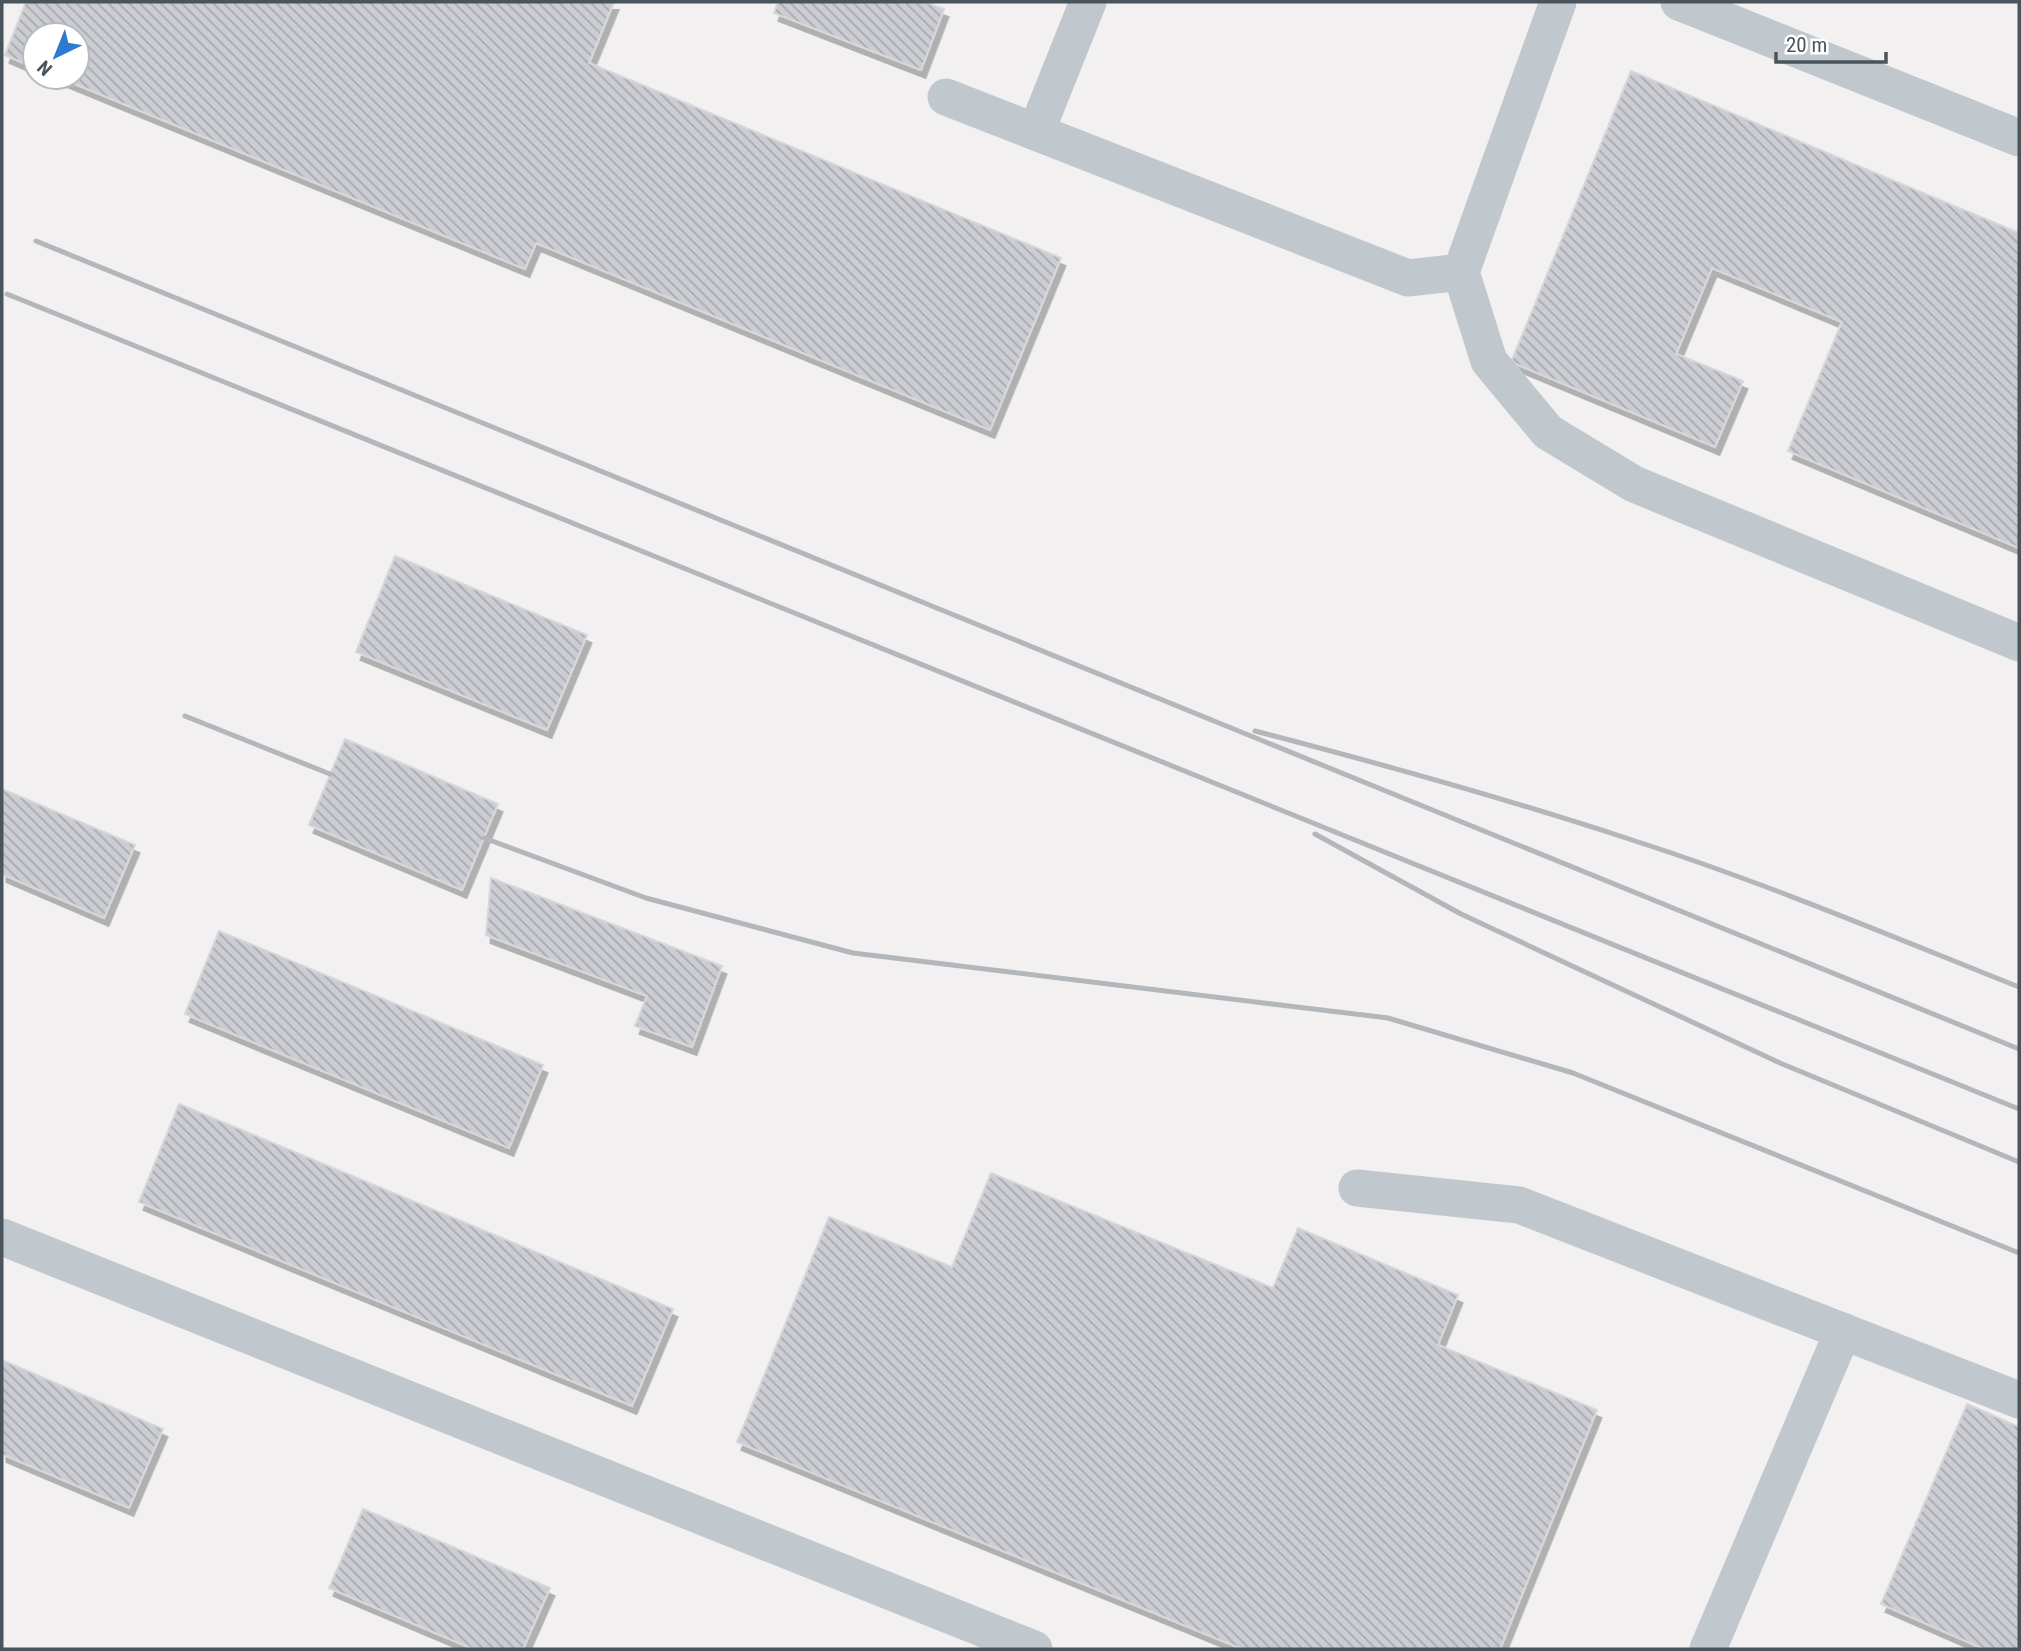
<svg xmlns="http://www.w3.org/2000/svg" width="2021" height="1651" font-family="'Roboto Condensed',sans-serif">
<defs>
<pattern id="building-back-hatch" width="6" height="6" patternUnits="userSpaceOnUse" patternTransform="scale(1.75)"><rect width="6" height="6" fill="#cbcdd2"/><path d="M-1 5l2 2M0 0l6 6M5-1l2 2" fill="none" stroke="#a7a9ae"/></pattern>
<filter id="shadow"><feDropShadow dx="4.5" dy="8" stdDeviation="0" flood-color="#0004"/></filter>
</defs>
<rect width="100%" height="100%" fill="#f2f0f1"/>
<g fill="url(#building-back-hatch)" stroke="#d5d7db" stroke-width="2" filter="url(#shadow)">
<polygon points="26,2 614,2 589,63 1061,258 990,430 536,243 525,269 58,77 77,77 77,35 35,35 35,68 5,55"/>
<polygon points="778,2 925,2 944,9 921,70 774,13"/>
<polygon points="1631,71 2019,233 2019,548 1788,451 1842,322 1712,268 1676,354 1743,381 1715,447 1511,362"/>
<polygon points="395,556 587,635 547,730 356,652"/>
<polygon points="345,739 498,804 462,890 309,825"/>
<polygon points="2,789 135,845 104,918 2,874"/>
<polygon points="491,878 722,966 692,1047 635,1026 647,996 486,935"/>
<polygon points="219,931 543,1065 509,1148 185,1014"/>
<polygon points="179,1104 673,1309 632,1406 139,1202"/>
<polygon points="991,1173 1273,1288 1298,1228 1458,1295 1438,1345 1597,1410 1500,1649 1242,1649 737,1442 829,1217 952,1267"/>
<polygon points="2,1360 163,1429 129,1508 2,1454"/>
<polygon points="1967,1404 2019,1427 2019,1649 1984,1649 1881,1604"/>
<polygon points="363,1509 550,1588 523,1649 473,1649 329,1588"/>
</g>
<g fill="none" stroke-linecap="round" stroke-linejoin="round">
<g stroke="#c0c8cd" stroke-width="37">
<polyline points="1558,2 1461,272 1489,361 1548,432 1634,484 2019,643"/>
<polyline points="1679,2 2019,138"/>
<polyline points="946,97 1408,278 1461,272"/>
<polyline points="1036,132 1088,2"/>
<polyline points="1357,1188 1519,1205 2019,1400"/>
<polyline points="2,1237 1034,1649"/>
<polyline points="1708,1649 1843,1331"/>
</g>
<g stroke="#b3b6ba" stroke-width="5">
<polyline points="36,241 2019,1049"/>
<polyline points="7,294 2019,1109"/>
<polyline points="185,716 330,774"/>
<path d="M1255,731C1382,764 1508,799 1632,840C1763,882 1891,936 2019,987"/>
<polyline points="1315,834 1461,914 1780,1063 2019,1162"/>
<polyline points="484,838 646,898 853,953 1388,1018 1573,1073 2019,1253"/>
</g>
</g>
<rect width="2021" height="1651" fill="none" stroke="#4a545c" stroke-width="7"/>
<g transform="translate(56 56) rotate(223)"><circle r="33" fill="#ffffff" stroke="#b7bbbe" stroke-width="2"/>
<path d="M0-5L12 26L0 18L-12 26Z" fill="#2d7ad0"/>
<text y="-10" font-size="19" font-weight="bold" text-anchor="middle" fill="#4a545c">N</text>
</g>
<path d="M1776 52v10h110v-10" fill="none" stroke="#4a545c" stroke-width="3.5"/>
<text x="1786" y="52" font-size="21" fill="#4a545c" stroke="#ffffff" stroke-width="5" paint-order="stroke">20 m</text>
</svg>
